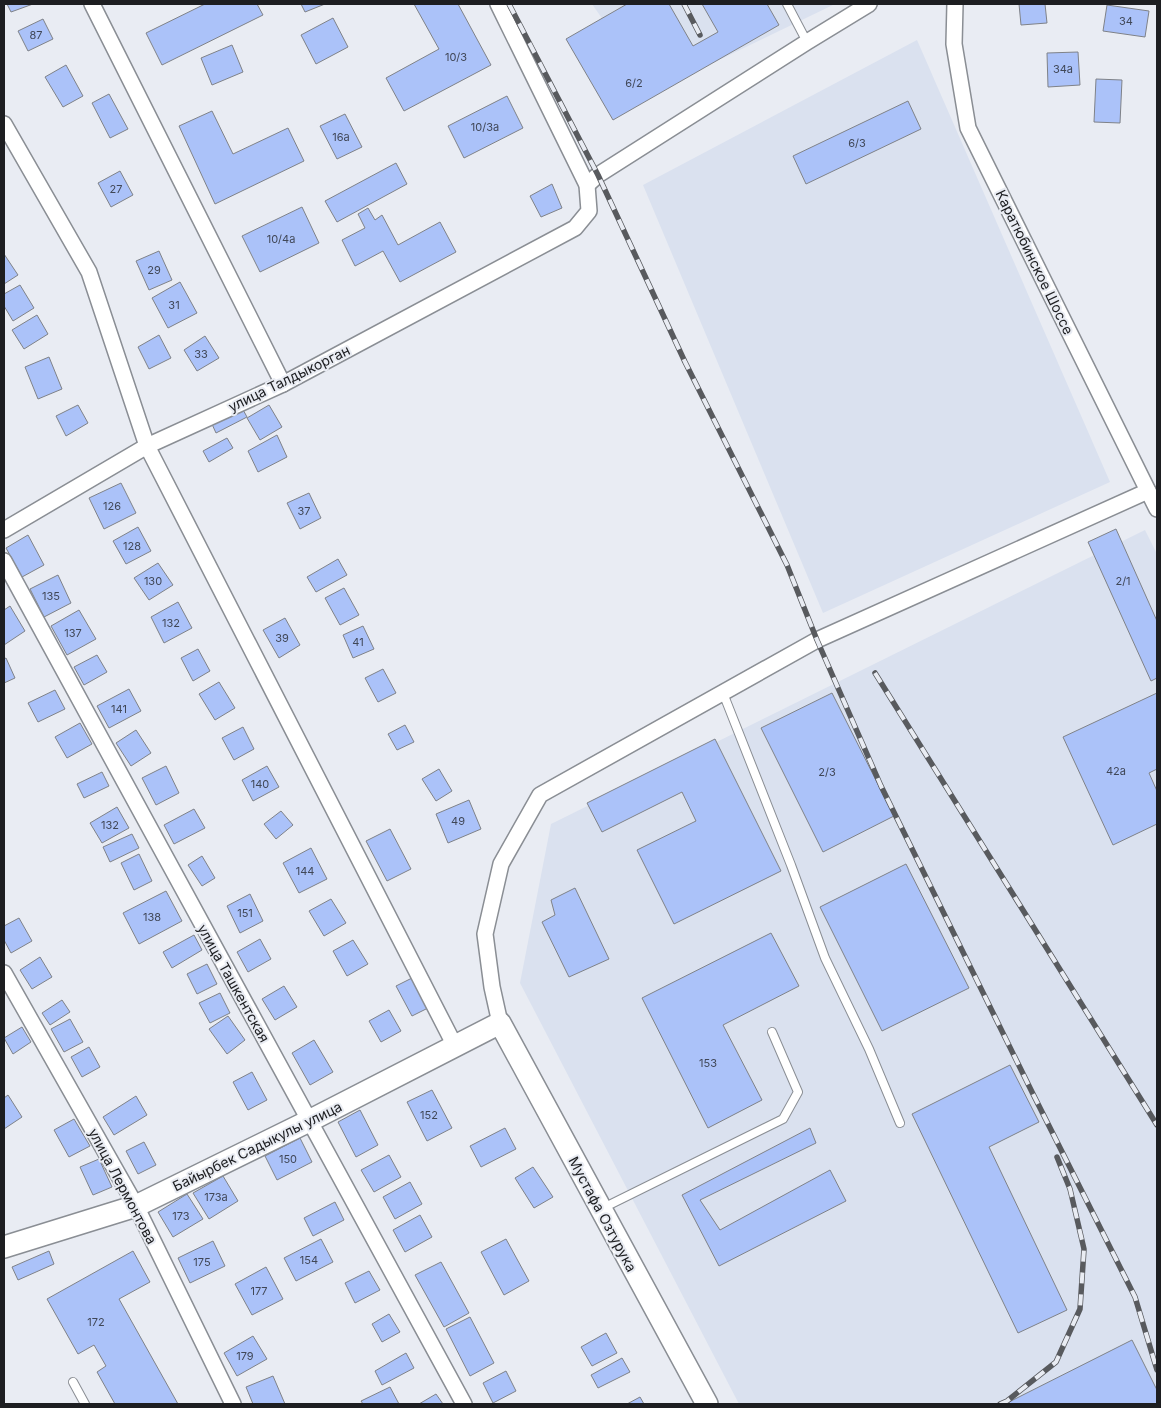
<svg xmlns="http://www.w3.org/2000/svg" width="1161" height="1408" font-family="Inter,sans-serif">
<rect width="100%" height="100%" fill="#e9ecf3"/>
<g fill="#dae1ef">
<polygon points="592,4 835,4 653,92"/>
<polygon points="917,40 1110,482 823,613 643,185"/>
<polygon points="1145,530 1157,554 1157,1404 739,1404 520,983 551,824"/>
</g>
<g fill="#abc2f9" stroke="#7f8288">
<polygon points="7,4 33,4 11,12"/>
<polygon points="205,4 257,4 263,15 162,65 146,33"/>
<polygon points="301,4 325,4 305,12"/>
<polygon points="414,4 458,4 491,65 404,111 386,78 439,49"/>
<polygon points="627,4 669,4 693,46 718,32 702,4 767,4 779,25 613,120 566,39"/>
<polygon points="1019,4 1045,4 1047,23 1021,25"/>
<polygon points="1107,5 1149,11 1145,37 1103,31"/>
<polygon points="333,18 348,47 316,64 301,35"/>
<polygon points="43,19 53,39 28,51 18,31"/>
<polygon points="232,45 243,72 212,85 201,58"/>
<polygon points="1078,52 1080,85 1048,87 1047,53"/>
<polygon points="66,65 83,96 63,107 45,77"/>
<polygon points="1096,79 1122,80 1120,123 1094,122"/>
<polygon points="109,94 128,129 110,138 92,103"/>
<polygon points="507,96 523,128 464,158 448,126"/>
<polygon points="908,101 921,129 806,184 793,156"/>
<polygon points="212,111 233,154 288,128 304,161 215,204 179,126"/>
<polygon points="345,114 362,147 337,159 320,126"/>
<polygon points="396,163 407,184 337,222 325,201"/>
<polygon points="120,171 133,195 111,207 98,183"/>
<polygon points="552,184 562,208 541,217 530,196"/>
<polygon points="302,207 319,243 260,272 242,236"/>
<polygon points="368,208 375,220 382,215 398,245 440,222 456,252 400,282 383,251 355,266 342,240 365,228 358,214"/>
<polygon points="159,251 172,280 149,290 136,261"/>
<polygon points="4,254 18,275 4,284"/>
<polygon points="180,282 197,313 168,328 152,298"/>
<polygon points="20,285 34,308 13,321 4,306 4,294"/>
<polygon points="37,315 48,334 24,349 12,330"/>
<polygon points="159,335 171,358 149,369 138,347"/>
<polygon points="205,336 219,358 197,371 184,350"/>
<polygon points="49,357 62,389 38,399 25,367"/>
<polygon points="78,405 88,423 66,436 56,416"/>
<polygon points="269,405 282,427 260,440 247,418"/>
<polygon points="241,406 247,417 216,433 211,422"/>
<polygon points="277,435 287,457 258,472 248,451"/>
<polygon points="227,438 233,448 209,462 203,451"/>
<polygon points="121,483 136,513 104,529 89,498"/>
<polygon points="309,493 321,518 300,529 287,503"/>
<polygon points="138,527 151,551 126,564 113,541"/>
<polygon points="1116,529 1157,621 1157,678 1151,681 1088,542"/>
<polygon points="28,535 44,565 22,577 6,548"/>
<polygon points="338,559 347,575 316,592 307,577"/>
<polygon points="158,563 173,585 149,600 134,578"/>
<polygon points="58,575 71,603 44,617 30,589"/>
<polygon points="344,588 359,615 340,625 325,598"/>
<polygon points="178,602 192,628 164,643 151,617"/>
<polygon points="10,606 25,631 4,645 4,610"/>
<polygon points="79,610 96,639 67,655 51,626"/>
<polygon points="285,618 300,645 279,658 263,630"/>
<polygon points="363,626 374,649 353,658 343,635"/>
<polygon points="198,649 210,671 193,681 181,658"/>
<polygon points="97,655 107,672 84,685 74,667"/>
<polygon points="6,658 15,678 4,683 4,659"/>
<polygon points="383,669 396,693 378,702 365,678"/>
<polygon points="219,682 235,708 215,720 199,694"/>
<polygon points="129,689 141,711 109,728 97,706"/>
<polygon points="55,690 65,709 38,722 28,703"/>
<polygon points="832,693 894,816 823,852 761,728"/>
<polygon points="1157,693 1157,769 1149,773 1157,791 1157,824 1113,845 1063,737"/>
<polygon points="80,723 92,744 67,758 55,737"/>
<polygon points="405,725 414,742 397,750 388,734"/>
<polygon points="243,727 254,749 234,760 222,738"/>
<polygon points="136,730 151,753 131,766 116,743"/>
<polygon points="715,739 781,871 674,924 637,850 696,821 682,792 602,832 587,803"/>
<polygon points="166,766 179,793 156,805 142,778"/>
<polygon points="267,766 279,787 253,801 242,780"/>
<polygon points="439,769 452,791 436,801 422,779"/>
<polygon points="102,772 109,786 84,798 77,784"/>
<polygon points="469,800 481,829 448,843 436,814"/>
<polygon points="117,807 129,828 102,843 90,823"/>
<polygon points="194,809 205,828 174,844 164,825"/>
<polygon points="281,811 293,825 276,839 264,824"/>
<polygon points="390,829 411,869 387,881 366,841"/>
<polygon points="132,834 139,848 110,862 103,847"/>
<polygon points="311,848 327,879 299,893 283,863"/>
<polygon points="139,854 152,881 134,890 121,863"/>
<polygon points="202,856 215,878 202,886 188,865"/>
<polygon points="906,864 969,988 882,1031 820,907"/>
<polygon points="575,888 609,959 569,977 542,922 555,915 551,900"/>
<polygon points="166,891 182,921 139,944 123,913"/>
<polygon points="250,894 263,921 240,933 227,906"/>
<polygon points="331,899 346,923 324,936 309,911"/>
<polygon points="19,918 32,941 11,953 4,940 4,926"/>
<polygon points="771,933 799,986 723,1025 762,1100 708,1128 642,998"/>
<polygon points="194,935 202,950 172,968 163,952"/>
<polygon points="260,939 271,959 248,972 237,952"/>
<polygon points="353,940 368,964 347,976 333,951"/>
<polygon points="40,957 52,977 32,989 20,970"/>
<polygon points="207,964 217,984 197,994 187,974"/>
<polygon points="412,978 428,1008 412,1016 396,986"/>
<polygon points="284,986 297,1007 275,1020 262,999"/>
<polygon points="220,993 230,1013 210,1023 199,1003"/>
<polygon points="62,1000 70,1012 50,1025 42,1013"/>
<polygon points="389,1010 401,1031 381,1042 369,1021"/>
<polygon points="228,1016 245,1040 227,1054 209,1029"/>
<polygon points="70,1019 83,1042 64,1052 51,1029"/>
<polygon points="22,1027 31,1042 13,1054 4,1038"/>
<polygon points="314,1040 333,1072 310,1085 292,1053"/>
<polygon points="89,1047 100,1067 82,1077 71,1057"/>
<polygon points="1010,1065 1039,1122 989,1147 1067,1310 1018,1333 912,1114"/>
<polygon points="252,1072 267,1100 248,1110 233,1082"/>
<polygon points="432,1090 452,1128 427,1141 407,1102"/>
<polygon points="8,1095 22,1117 4,1129 4,1098"/>
<polygon points="136,1096 147,1115 114,1135 103,1117"/>
<polygon points="360,1110 378,1145 356,1157 338,1122"/>
<polygon points="74,1119 90,1146 69,1157 54,1130"/>
<polygon points="505,1128 516,1149 481,1167 470,1146"/>
<polygon points="810,1128 816,1143 700,1200 720,1230 830,1170 846,1201 719,1266 682,1195"/>
<polygon points="300,1138 312,1162 277,1180 265,1156"/>
<polygon points="144,1142 156,1165 138,1174 126,1151"/>
<polygon points="389,1155 401,1177 374,1192 361,1170"/>
<polygon points="99,1159 112,1187 93,1195 80,1167"/>
<polygon points="533,1167 553,1197 534,1208 515,1178"/>
<polygon points="223,1176 238,1201 209,1219 193,1193"/>
<polygon points="410,1182 422,1204 395,1219 383,1197"/>
<polygon points="187,1194 203,1219 173,1237 158,1212"/>
<polygon points="335,1202 344,1220 313,1236 304,1218"/>
<polygon points="420,1215 432,1237 405,1252 393,1230"/>
<polygon points="321,1239 333,1262 296,1281 284,1258"/>
<polygon points="506,1239 529,1281 504,1295 481,1252"/>
<polygon points="213,1241 225,1266 190,1283 178,1258"/>
<polygon points="49,1251 54,1264 18,1280 12,1267"/>
<polygon points="133,1251 150,1282 119,1299 178,1404 115,1404 97,1372 106,1366 94,1345 78,1354 47,1299"/>
<polygon points="441,1262 469,1313 444,1327 415,1275"/>
<polygon points="266,1267 283,1299 252,1315 235,1284"/>
<polygon points="369,1271 380,1290 355,1303 345,1283"/>
<polygon points="389,1314 400,1332 382,1342 372,1324"/>
<polygon points="470,1317 494,1363 470,1376 446,1329"/>
<polygon points="606,1333 617,1353 592,1366 581,1347"/>
<polygon points="253,1336 267,1359 237,1376 224,1353"/>
<polygon points="1132,1340 1157,1390 1157,1404 1005,1404"/>
<polygon points="406,1353 414,1368 382,1385 375,1371"/>
<polygon points="622,1358 630,1372 598,1388 591,1375"/>
<polygon points="506,1371 516,1391 493,1403 483,1383"/>
<polygon points="273,1376 285,1404 253,1404 246,1387"/>
<polygon points="390,1387 399,1404 363,1404 361,1401"/>
<polygon points="436,1394 443,1404 419,1404"/>
<polygon points="640,1397 644,1404 627,1404"/>
</g>
<g fill="none" stroke-linecap="round" stroke-linejoin="round">
<defs>
<g id="lane">
<polyline points="787,4 807,42"/>
<polyline points="723,693 791,865 825,958 869,1049 900,1123"/>
<polyline points="603,1208 783,1119 798,1092 772,1032"/>
<polyline points="73,1382 85,1404"/>
</g>
<g id="street">
<polyline points="92,4 283,384"/>
<polyline points="955,4 954,44 968,128 1157,509"/>
<polyline points="4,124 89,272 147,446 455,1046"/>
<polyline points="587,185 598,175 807,42 869,4"/>
<polyline points="4,530 147,446 283,384 575,228 589,211 587,185 498,4"/>
<polyline points="4,561 464,1404"/>
<polyline points="4,973 136,1206 233,1404"/>
<polyline points="500,1023 492,987 485,934 501,864 540,795 817,640 1148,491"/>
</g>
<polyline id="secondary" points="4,1247 136,1206 309,1121 500,1023 707,1404"/>
</defs>
<use href="#lane" stroke="#8a8e94" stroke-width="10"/>
<use href="#street" stroke="#8a8e94" stroke-width="18"/>
<use href="#secondary" stroke="#8a8e94" stroke-width="24"/>
<use href="#lane" stroke="#fff" stroke-width="8"/>
<use href="#street" stroke="#fff" stroke-width="15"/>
<use href="#secondary" stroke="#fff" stroke-width="21"/>
<defs>
<g id="rail">
<polyline points="509,4 598,175 685,362 787,565 817,640 881,786 1033,1094 1135,1297 1157,1370"/>
<polyline points="684,4 700,35"/>
<polyline points="875,673 1157,1125"/>
<polyline points="1000,1404 1007,1401 1056,1362 1080,1309 1084,1249 1070,1189 1057,1157"/>
</g>
</defs>
<use href="#rail" stroke="#585a5e" stroke-width="5.5"/>
<use href="#rail" stroke="#e9ecf3" stroke-width="4" stroke-dasharray="11" stroke-linecap="butt"/>
</g>
<g text-anchor="middle" dominant-baseline="central" stroke-width="4" stroke-linejoin="round" paint-order="stroke">
<g font-size="11" fill="#404757">
<text x="1126" y="21">34</text>
<text x="36" y="35">87</text>
<text x="456" y="57">10/3</text>
<text x="1063" y="69">34а</text>
<text x="634" y="83">6/2</text>
<text x="485" y="127">10/3а</text>
<text x="341" y="137">16а</text>
<text x="857" y="143">6/3</text>
<text x="116" y="189">27</text>
<text x="281" y="239">10/4а</text>
<text x="154" y="270">29</text>
<text x="174" y="305">31</text>
<text x="201" y="354">33</text>
<text x="112" y="506">126</text>
<text x="304" y="511">37</text>
<text x="132" y="546">128</text>
<text x="153" y="581">130</text>
<text x="1123" y="581">2/1</text>
<text x="51" y="596">135</text>
<text x="171" y="623">132</text>
<text x="73" y="633">137</text>
<text x="282" y="638">39</text>
<text x="358" y="642">41</text>
<text x="119" y="709">141</text>
<text x="1116" y="771">42а</text>
<text x="827" y="772">2/3</text>
<text x="260" y="784">140</text>
<text x="458" y="821">49</text>
<text x="110" y="825">132</text>
<text x="305" y="871">144</text>
<text x="245" y="913">151</text>
<text x="152" y="917">138</text>
<text x="708" y="1063">153</text>
<text x="429" y="1115">152</text>
<text x="288" y="1159">150</text>
<text x="216" y="1197">173а</text>
<text x="181" y="1216">173</text>
<text x="309" y="1260">154</text>
<text x="202" y="1262">175</text>
<text x="259" y="1291">177</text>
<text x="96" y="1322">172</text>
<text x="245" y="1356">179</text>
</g>
<g font-size="14" fill="#1d1e21" stroke="#e9ecf3">
<text transform="translate(1035 262) rotate(64)">Каратюбинское Шоссе</text>
<text transform="translate(289 378) rotate(-26)">улица Талдыкорган</text>
<text transform="translate(234 983) rotate(61)">улица Ташкентская</text>
<text transform="translate(257 1146) rotate(-26)">Байырбек Садыкулы улица</text>
<text transform="translate(123 1186) rotate(62)">улица Лермонтова</text>
<text transform="translate(603 1214) rotate(62)">Мустафа Озтурука</text>
</g>
</g>
<rect width="1161" height="1408" fill="none" stroke="#1d1e21" stroke-width="10"/>
</svg>
